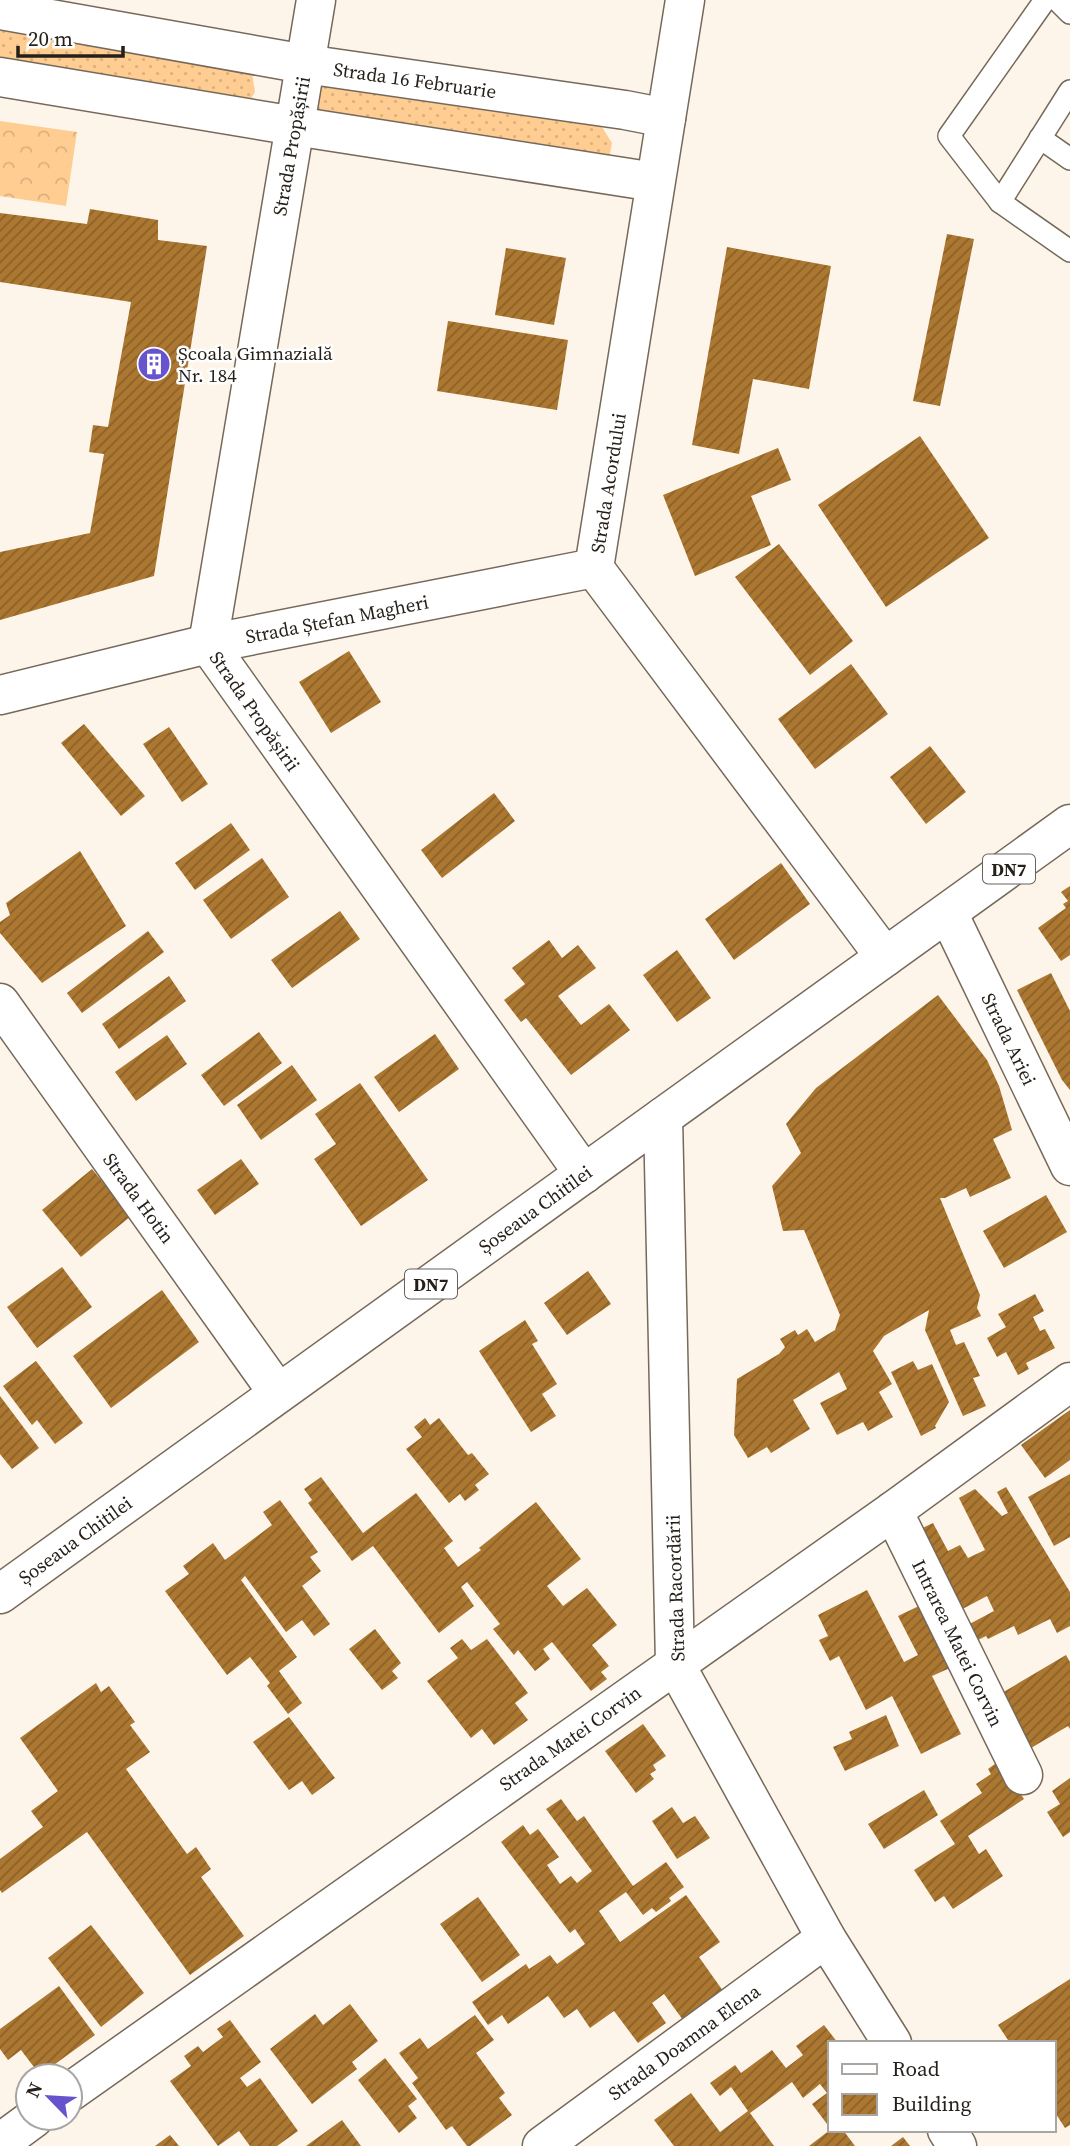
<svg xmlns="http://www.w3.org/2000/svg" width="1070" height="2146" font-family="'Source Serif 4',serif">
<defs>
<pattern id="grass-dots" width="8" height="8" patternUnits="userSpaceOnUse" patternTransform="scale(1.75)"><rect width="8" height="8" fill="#ffcd92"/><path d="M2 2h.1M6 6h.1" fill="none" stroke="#dab07d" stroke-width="1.8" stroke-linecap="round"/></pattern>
<pattern id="forest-crowns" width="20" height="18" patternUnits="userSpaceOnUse" patternTransform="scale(1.75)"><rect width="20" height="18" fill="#ffcd92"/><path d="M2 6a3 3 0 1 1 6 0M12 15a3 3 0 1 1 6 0" fill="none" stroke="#dab07d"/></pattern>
<pattern id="building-hatch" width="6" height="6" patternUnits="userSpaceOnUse" patternTransform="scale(1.75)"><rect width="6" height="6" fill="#ab7731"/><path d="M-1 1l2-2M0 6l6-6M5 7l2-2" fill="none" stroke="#8b6129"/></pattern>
</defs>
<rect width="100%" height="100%" fill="#fef5ea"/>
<g fill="url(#grass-dots)">
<polygon points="0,28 252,73 255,92 246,107 0,72"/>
<polygon points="299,81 594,124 602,127 612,143 609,159 300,121"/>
</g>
<polygon fill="url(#forest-crowns)" points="0,121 77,132 66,206 0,196"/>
<g fill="url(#building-hatch)">
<polygon points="90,209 158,220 158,240 207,246 154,576 0,620 0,552 90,533 104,454 89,452 93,425 108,427 131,302 0,282 0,213 87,224"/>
<polygon points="947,234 974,239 940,406 913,401"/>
<polygon points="727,247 831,266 809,389 753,379 739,454 692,445"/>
<polygon points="506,248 566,258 554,325 495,315"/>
<polygon points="448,321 568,340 557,410 437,391"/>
<polygon points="920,436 989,538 886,607 818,505"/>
<polygon points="778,448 791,480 751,496 771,545 695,576 663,495"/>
<polygon points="779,544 853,641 810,675 735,577"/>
<polygon points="349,651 381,702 331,733 299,682"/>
<polygon points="851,664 888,714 815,769 778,719"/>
<polygon points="84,724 145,796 121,816 61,743"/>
<polygon points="169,727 208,784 182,802 143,744"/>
<polygon points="930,746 966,792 926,824 890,777"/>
<polygon points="494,793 515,821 442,878 421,850"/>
<polygon points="231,823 250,850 195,890 175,863"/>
<polygon points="80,851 126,926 42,983 0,933 0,922 10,915 6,903"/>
<polygon points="262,858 289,897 231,939 203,900"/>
<polygon points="781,863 810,904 734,960 705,919"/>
<polygon points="1070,886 1070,955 1061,961 1038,928 1066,908 1063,904 1068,901 1061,892"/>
<polygon points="340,911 360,939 292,988 271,960"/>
<polygon points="148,931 164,952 82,1013 67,993"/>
<polygon points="549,940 562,958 578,945 596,968 558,996 581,1025 609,1004 630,1030 571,1075 526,1018 521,1022 504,1000 525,984 512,968"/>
<polygon points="677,950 711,998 677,1022 643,975"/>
<polygon points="1051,973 1070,1011 1070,1090 1062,1080 1017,990"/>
<polygon points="169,976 186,1001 119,1049 102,1024"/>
<polygon points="938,995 987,1060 999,1086 1012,1130 993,1139 1011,1178 970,1197 966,1188 945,1198 940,1198 980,1295 977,1308 981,1316 950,1330 956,1345 964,1342 980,1376 973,1378 986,1406 963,1416 925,1330 929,1310 884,1336 873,1351 892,1384 879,1392 893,1417 868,1431 863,1422 837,1435 820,1403 847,1389 839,1372 793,1400 810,1429 771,1453 767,1447 748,1458 734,1435 737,1379 779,1354 785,1347 780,1339 795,1330 798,1335 807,1329 815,1342 835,1330 840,1315 804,1230 783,1231 772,1186 801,1153 786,1124 816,1088"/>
<polygon points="259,1032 282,1063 224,1106 201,1075"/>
<polygon points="435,1034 459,1069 399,1112 374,1077"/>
<polygon points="167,1035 187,1064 136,1101 115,1072"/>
<polygon points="292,1065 317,1100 261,1140 237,1105"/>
<polygon points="360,1083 428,1180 361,1226 314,1159 336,1144 315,1114"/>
<polygon points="241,1159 259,1184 215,1215 197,1190"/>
<polygon points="92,1169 131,1216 81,1257 42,1210"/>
<polygon points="1046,1195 1067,1232 1004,1268 983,1231"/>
<polygon points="62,1267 92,1307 37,1348 7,1307"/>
<polygon points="588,1271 611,1304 567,1335 544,1303"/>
<polygon points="162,1290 199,1342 111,1408 73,1356"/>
<polygon points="1035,1294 1044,1311 1033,1317 1040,1331 1045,1329 1055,1348 1026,1363 1029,1369 1018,1375 1006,1352 997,1357 987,1338 1006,1327 998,1314"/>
<polygon points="525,1320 538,1341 532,1344 557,1384 542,1394 556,1416 531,1432 479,1351"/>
<polygon points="36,1361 83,1423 55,1444 37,1420 32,1425 3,1386"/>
<polygon points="913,1361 918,1370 932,1364 949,1402 935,1426 936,1428 921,1436 891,1372"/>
<polygon points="0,1396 39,1448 12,1469 0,1454"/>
<polygon points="1070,1410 1070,1460 1045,1478 1021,1445"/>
<polygon points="425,1418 430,1425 439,1418 468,1455 472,1453 489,1474 475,1485 479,1490 465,1501 460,1494 449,1503 406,1449 422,1437 414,1427"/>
<polygon points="1070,1474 1070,1537 1054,1546 1028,1497"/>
<polygon points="321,1477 363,1533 416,1493 453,1541 444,1548 458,1567 481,1550 479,1548 536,1502 581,1559 547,1586 563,1606 587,1588 617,1625 592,1645 609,1666 601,1672 607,1679 591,1691 552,1642 543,1649 550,1659 535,1671 518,1650 514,1655 493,1629 500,1624 467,1582 461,1587 474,1606 439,1633 373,1546 352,1561 308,1503 312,1500 304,1489"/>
<polygon points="1006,1487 1070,1592 1070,1626 1057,1633 1050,1619 1018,1635 1014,1626 988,1639 986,1636 970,1644 962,1628 994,1611 987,1596 955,1613 914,1532 933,1523 948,1551 960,1545 968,1558 985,1550 959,1498 975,1489 1002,1516 1008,1513 997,1492"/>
<polygon points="280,1500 318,1552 310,1557 321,1571 302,1586 330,1624 314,1636 302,1620 286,1632 245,1576 241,1580 297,1657 279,1671 302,1703 288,1714 267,1686 270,1683 250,1657 227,1675 165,1591 189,1574 183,1566 213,1543 225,1560 272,1525 263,1512"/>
<polygon points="867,1590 904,1662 918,1655 898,1616 919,1606 950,1668 932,1676 961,1734 921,1754 892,1696 866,1710 839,1656 830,1661 819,1640 828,1636 818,1615"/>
<polygon points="375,1629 401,1663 392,1671 398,1678 382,1690 349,1649"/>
<polygon points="462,1639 471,1650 487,1639 528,1693 515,1703 528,1720 494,1745 482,1729 471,1738 427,1681 458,1658 450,1648"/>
<polygon points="1066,1655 1070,1662 1070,1729 1068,1726 1021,1754 990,1700"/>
<polygon points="96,1683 101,1692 109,1686 135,1722 130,1725 150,1752 126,1769 187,1854 196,1847 211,1869 201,1877 244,1936 190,1975 87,1832 2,1893 0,1890 0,1859 43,1827 31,1811 58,1791 20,1738"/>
<polygon points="886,1715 899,1746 845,1771 833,1747 852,1739 849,1732"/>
<polygon points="289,1717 335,1778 312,1795 302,1781 289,1790 253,1742"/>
<polygon points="643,1724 666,1756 653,1765 656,1770 650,1774 654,1779 636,1793 605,1751"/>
<polygon points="999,1761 1024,1799 968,1836 979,1854 986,1849 1003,1876 953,1909 944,1896 935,1902 914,1870 955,1844 940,1821 982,1793 976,1784 991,1774 988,1769"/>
<polygon points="1070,1778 1070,1832 1063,1837 1047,1812 1060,1804 1052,1791"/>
<polygon points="924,1790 938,1815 884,1849 868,1824"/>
<polygon points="561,1799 577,1821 584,1816 633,1886 666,1862 684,1887 669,1898 671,1901 656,1912 652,1908 643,1915 626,1892 599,1911 620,1942 686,1895 720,1942 699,1957 723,1991 683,2020 664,1994 652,2003 666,2023 638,2043 614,2011 590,2028 577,2009 564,2018 548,1996 508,2024 502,2015 488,2025 472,2002 526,1964 529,1969 550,1955 557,1964 585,1944 575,1929 570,1933 501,1842 523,1825 530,1835 538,1829 559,1857 547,1865 560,1884 571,1876 577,1883 592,1871 546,1809"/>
<polygon points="672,1807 683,1823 695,1816 710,1838 677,1859 652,1821"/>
<polygon points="478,1897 520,1955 482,1982 440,1924"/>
<polygon points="91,1925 144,1993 101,2027 48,1958"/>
<polygon points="1070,1979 1070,2125 1065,2128 1054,2111 1054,2043 1010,2043 998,2025"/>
<polygon points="59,1986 95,2035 40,2075 21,2050 8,2060 0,2049 0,2029"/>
<polygon points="350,2004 378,2041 352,2062 357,2069 312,2104 270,2049 315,2014 323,2025"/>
<polygon points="475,2015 494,2040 476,2053 505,2093 499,2098 512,2115 470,2146 467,2146 452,2126 446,2130 412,2083 418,2078 399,2053 420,2038 428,2049"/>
<polygon points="230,2020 261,2062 240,2078 247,2087 260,2078 298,2131 277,2146 250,2146 239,2131 218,2146 170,2081 191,2066 184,2056 198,2046 203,2052 223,2037 217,2029"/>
<polygon points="824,2025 838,2043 830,2043 830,2122 827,2124 812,2104 827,2093 820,2084 803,2098 792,2082 750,2113 774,2146 674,2146 654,2120 691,2093 720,2132 748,2111 731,2087 720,2096 710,2083 735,2065 741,2073 772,2050 786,2068 803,2055 796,2046"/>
<polygon points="385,2058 417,2099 408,2106 417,2118 399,2133 358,2080"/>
<polygon points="342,2120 361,2146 306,2146 313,2141"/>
<polygon points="830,2130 843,2130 855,2146 809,2146"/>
<polygon points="170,2135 179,2146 155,2146"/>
<polygon points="903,2137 910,2146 891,2146"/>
</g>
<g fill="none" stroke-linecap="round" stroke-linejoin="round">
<defs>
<g id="lane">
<polyline points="1045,0 949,136 1000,202 1070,251"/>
<polyline points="1057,0 1070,13"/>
<polyline points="1040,138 1070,159"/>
<polyline points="1000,202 1070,91"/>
</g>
<g id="street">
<polyline points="316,0 208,644 584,1174"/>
<polyline points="685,0 594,568 885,957"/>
<polyline points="0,10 305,64 625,110 666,118"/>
<polyline points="0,77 295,126 655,182"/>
<polyline points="0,695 208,644 594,568"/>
<polyline points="948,913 1070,1166"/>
<polyline points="0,1003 278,1393"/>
<polyline points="663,1117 675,1664 826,1938 892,2043"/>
<polyline points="893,1511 1023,1775"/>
<polyline points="70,2092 893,1511 1070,1382"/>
<polyline points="947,2130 957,2146"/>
<polyline points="0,2143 34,2118"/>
<polyline points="542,2146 826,1938"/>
</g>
<polyline id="primary" points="0,1594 1070,824"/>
</defs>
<use href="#lane" stroke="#76695a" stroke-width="24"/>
<use href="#street" stroke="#76695a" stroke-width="41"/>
<use href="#primary" stroke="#76695a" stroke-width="41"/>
<use href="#lane" stroke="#fff" stroke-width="21"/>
<use href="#street" stroke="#fff" stroke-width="38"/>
<use href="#primary" stroke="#fff" stroke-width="38"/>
</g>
<defs>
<symbol id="building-disc" viewBox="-11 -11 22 22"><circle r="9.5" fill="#6754cd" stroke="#fff"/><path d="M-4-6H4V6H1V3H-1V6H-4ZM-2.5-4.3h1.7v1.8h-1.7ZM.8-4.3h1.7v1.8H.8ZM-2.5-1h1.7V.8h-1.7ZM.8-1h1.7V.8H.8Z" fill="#fff"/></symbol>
</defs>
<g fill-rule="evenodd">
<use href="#building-disc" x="135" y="345" width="38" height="38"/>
</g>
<g text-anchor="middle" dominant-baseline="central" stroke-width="5" stroke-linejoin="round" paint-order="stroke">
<g fill="#fff" stroke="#66625e" stroke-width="2">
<rect x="983" y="854.5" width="52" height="29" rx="5"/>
<rect x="405" y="1269.5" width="52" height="29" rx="5"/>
</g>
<g font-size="18" font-weight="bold" fill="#251f19">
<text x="1009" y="869">DN7</text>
<text x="431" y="1284">DN7</text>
</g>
<g font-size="19" fill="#251f19" stroke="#fff">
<text transform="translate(415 80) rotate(8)">Strada 16 Februarie</text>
<text transform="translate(291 146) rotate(-80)">Strada Propășirii</text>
<text transform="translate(608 483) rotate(-81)">Strada Acordului</text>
<text transform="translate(337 619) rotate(-11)">Strada Ștefan Magheri</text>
<text transform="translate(255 711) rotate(55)">Strada Propășirii</text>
<text transform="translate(1009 1039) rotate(64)">Strada Ariei</text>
<text transform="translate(139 1198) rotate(54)">Strada Hotin</text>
<text transform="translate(535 1209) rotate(-36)">Șoseaua Chitilei</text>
<text transform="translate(75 1540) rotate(-36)">Șoseaua Chitilei</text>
<text transform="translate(675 1588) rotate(-92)">Strada Racordării</text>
<text transform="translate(958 1643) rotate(64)">Intrarea Matei Corvin</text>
<text transform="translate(570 1738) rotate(-35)">Strada Matei Corvin</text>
<text transform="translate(684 2042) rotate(-36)">Strada Doamna Elena</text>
</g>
<g font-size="19" fill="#251f19" stroke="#fff" text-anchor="start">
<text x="178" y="353">Școala Gimnazială<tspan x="178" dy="22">Nr. 184</tspan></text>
</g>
</g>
<rect x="828" y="2041" width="228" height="91" fill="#ffffff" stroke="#a8a5a3" stroke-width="2"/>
<rect x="842" y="2064" width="35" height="10" fill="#ffffff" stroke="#a8a5a3" stroke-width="2"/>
<text x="892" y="2076" font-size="21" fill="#251f19">Road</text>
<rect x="842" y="2094" width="35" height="21" fill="url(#building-hatch)" stroke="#a8a5a3" stroke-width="2"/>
<text x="892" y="2111" font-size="21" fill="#251f19">Building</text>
<g transform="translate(49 2097) rotate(295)"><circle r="33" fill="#ffffff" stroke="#a8a5a3" stroke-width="2"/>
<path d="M0-5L12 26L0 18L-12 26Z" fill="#6754cd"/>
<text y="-10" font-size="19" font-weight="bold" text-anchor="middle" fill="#251f19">N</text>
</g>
<path d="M18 46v10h105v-10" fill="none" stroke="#251f19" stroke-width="3.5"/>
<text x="28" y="46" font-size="21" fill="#251f19" stroke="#ffffff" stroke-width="5" paint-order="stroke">20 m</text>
</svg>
